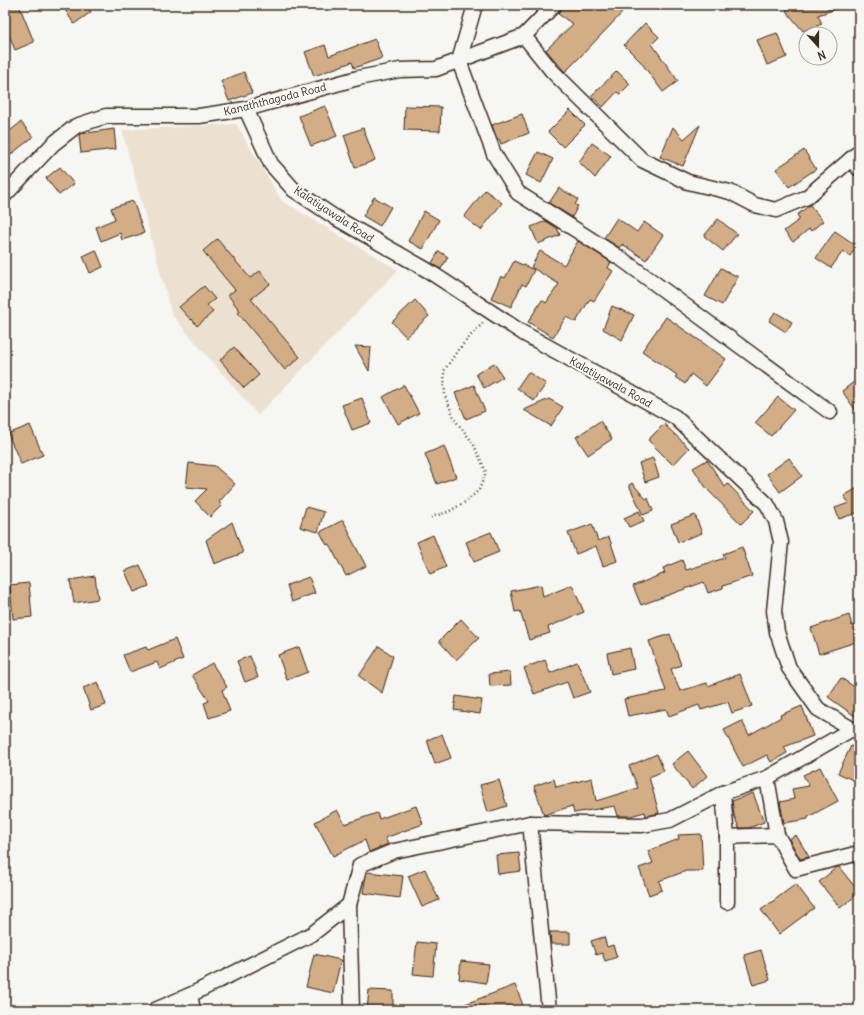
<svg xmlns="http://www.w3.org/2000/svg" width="864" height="1015" font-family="Delius,sans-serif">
<rect width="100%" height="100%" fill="#f6f6f2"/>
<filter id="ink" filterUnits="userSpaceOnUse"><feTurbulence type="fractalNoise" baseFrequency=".025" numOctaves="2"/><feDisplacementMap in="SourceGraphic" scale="8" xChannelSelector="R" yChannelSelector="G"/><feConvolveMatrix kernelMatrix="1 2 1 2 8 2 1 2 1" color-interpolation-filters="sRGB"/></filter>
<g filter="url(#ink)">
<polygon fill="#ece0d1" points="236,124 282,201 398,270 258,415 172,315 122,130"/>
<g fill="#d3ad85" stroke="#3b2a1e">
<polygon points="5,5 19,5 34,42 15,50 5,25"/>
<polygon points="62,5 86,5 91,12 74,24"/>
<polygon points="564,5 613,5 622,13 580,57 565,72 546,50 573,24 558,14"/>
<polygon points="786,5 841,5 842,7 818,15 822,24 803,31 787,12"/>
<polygon points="645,23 659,37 652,44 678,81 663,92 640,61 624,45"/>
<polygon points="777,33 787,57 767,65 757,40"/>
<polygon points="375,39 382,58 354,68 352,62 314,76 305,52 325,45 329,56"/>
<polygon points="617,71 630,84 620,94 617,92 603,107 591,96"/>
<polygon points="244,72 252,93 229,101 221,81"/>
<polygon points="325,106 337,136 311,146 299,116"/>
<polygon points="405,106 441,107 440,131 404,130"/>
<polygon points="570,110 585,125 563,147 548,132"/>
<polygon points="522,114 529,133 501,144 499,139 497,139 492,125"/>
<polygon points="21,122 33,137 5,159 5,135"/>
<polygon points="700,125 683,166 660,157 673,127 684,139"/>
<polygon points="363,128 375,160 355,168 344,135"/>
<polygon points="114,129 116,149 81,153 79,135 80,134"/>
<polygon points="592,143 611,156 595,178 579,162"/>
<polygon points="804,150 816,169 789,187 776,169"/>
<polygon points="538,152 553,159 541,183 526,175"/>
<polygon points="60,167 74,184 59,195 46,178"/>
<polygon points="559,188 578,199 575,205 578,206 572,217 549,203"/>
<polygon points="485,190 502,203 481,230 464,217"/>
<polygon points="374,197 391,207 380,226 363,216"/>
<polygon points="133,201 144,233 122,240 120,233 101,241 96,227 115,219 111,208"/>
<polygon points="810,205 823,221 811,231 809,229 793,242 784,231 800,219 797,215"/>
<polygon points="424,211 439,220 423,249 408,241"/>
<polygon points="617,218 637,232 644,222 663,235 646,260 622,244 620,248 604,238"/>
<polygon points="718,219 737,234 723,251 704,236"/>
<polygon points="546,221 557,228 560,235 538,244 531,227"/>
<polygon points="835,231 857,246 850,256 843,251 831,268 816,258"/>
<polygon points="217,239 250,278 260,271 270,284 251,299 300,357 285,370 238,313 240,311 228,295 235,290 203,251"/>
<polygon points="578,241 611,262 608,268 613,271 594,301 590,299 576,322 566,317 553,337 528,322 542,300 546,303 559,284 531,267 540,251 564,265"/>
<polygon points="96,250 103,267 90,273 83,256"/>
<polygon points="439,251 448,257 441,269 432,263"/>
<polygon points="514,261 534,270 526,286 522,284 511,307 491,298 501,276 505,278"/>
<polygon points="721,268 738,277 722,305 705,296"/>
<polygon points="204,286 215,299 207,305 213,312 197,326 192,319 191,320 179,307"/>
<polygon points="415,300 429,316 406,337 392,322"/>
<polygon points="612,306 634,315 622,340 603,329"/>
<polygon points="775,312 792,322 786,332 769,321"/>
<polygon points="666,317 726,359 706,386 691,374 685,384 675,377 677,375 642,351"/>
<polygon points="355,346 371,347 369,371"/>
<polygon points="234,347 259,375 244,388 220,360"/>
<polygon points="494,363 503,377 484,388 476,374"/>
<polygon points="528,372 546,384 534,401 517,388"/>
<polygon points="859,378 859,415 842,391"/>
<polygon points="404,385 419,413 398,424 383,397"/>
<polygon points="474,385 485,411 466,419 455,393"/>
<polygon points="778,397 794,410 771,436 755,423"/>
<polygon points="362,398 371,423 352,430 342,405"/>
<polygon points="549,399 563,407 551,426 524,410"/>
<polygon points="600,421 612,439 588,455 576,437"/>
<polygon points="664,424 689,448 673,465 648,440"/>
<polygon points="30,425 43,455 21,464 8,434"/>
<polygon points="444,446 456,477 437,484 425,454"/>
<polygon points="653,458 659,477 645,482 639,463"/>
<polygon points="789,458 802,476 780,492 767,474"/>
<polygon points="707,460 725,487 728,484 754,511 741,524 707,489 693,468"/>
<polygon points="189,463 215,466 235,484 219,502 222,505 210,517 195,501 207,489 186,487"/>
<polygon points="632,483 646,499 648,498 653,511 643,515 629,485"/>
<polygon points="859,487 859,518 856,513 839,519 835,508 849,503 844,496"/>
<polygon points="306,507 324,512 318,532 300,527"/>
<polygon points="639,511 644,521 629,527 624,518"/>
<polygon points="695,515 702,533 678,542 671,524"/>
<polygon points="343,520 350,533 349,534 366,566 346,576 329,544 327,545 320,532"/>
<polygon points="232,522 243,553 214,564 206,540"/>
<polygon points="592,524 598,541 609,537 617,561 603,566 596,546 576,554 568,533"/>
<polygon points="491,532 499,552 474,562 466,542"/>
<polygon points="433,535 446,567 430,574 417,542"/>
<polygon points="742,547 752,576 723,586 723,588 708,593 704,582 641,605 633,586 665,573 663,568 682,560 686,570 725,558 723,554"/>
<polygon points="140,565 149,586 134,592 125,571"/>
<polygon points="95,576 98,599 74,603 70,580"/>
<polygon points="309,577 315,593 292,602 287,585"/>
<polygon points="29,583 32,617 13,619 10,585"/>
<polygon points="541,585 543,597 572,585 584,612 548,627 550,633 529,640 520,611 515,612 511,591"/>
<polygon points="849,615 852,626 859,624 859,641 819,654 811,628"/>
<polygon points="461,619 479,638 456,660 439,641"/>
<polygon points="670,634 681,665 671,669 680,691 707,683 708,686 740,674 752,706 732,713 728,702 701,710 699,705 669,716 666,709 628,716 624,699 666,691 649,641"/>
<polygon points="175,639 183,659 160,669 157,662 130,672 123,655 146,647 148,650"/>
<polygon points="379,646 393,656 382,693 359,676"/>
<polygon points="299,647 308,672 287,680 278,655"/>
<polygon points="630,648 634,669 611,674 607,653"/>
<polygon points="250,656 258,677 245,682 237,661"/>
<polygon points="545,660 550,673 577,662 590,692 573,698 567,682 534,694 524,668"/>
<polygon points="212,663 227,687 222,690 230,711 209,718 204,703 209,701 192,675"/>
<polygon points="510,672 511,685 490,686 489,674"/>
<polygon points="841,678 859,690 859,719 828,697"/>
<polygon points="98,682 106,705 91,710 83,688"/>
<polygon points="456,696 482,700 480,714 454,710"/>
<polygon points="802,706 813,736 784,747 787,753 771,762 767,755 743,767 724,730 742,721 749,735 781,717 780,715"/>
<polygon points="442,734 451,758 435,764 427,740"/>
<polygon points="851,746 859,749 859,783 838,773"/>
<polygon points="688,751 707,776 692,789 672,764"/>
<polygon points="657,754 664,771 649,777 659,813 646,816 645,812 630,816 618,816 615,806 574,813 572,806 544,815 534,786 554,779 556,787 592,778 596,801 638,788 629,766"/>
<polygon points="820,767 838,801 808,817 808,819 784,823 780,802 794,799 792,789 809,786 803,775"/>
<polygon points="499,780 507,806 488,812 480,785"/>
<polygon points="753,793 764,822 749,828 739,828 734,815 732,801"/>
<polygon points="416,806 423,824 385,838 388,844 369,852 365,840 333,856 315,822 337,810 345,824 377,813 379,819"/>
<polygon points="701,834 703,871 686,871 659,881 662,890 649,895 639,868 653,863 648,851 679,839 678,835"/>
<polygon points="796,835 809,857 800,859 789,839"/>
<polygon points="519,853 521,871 498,874 496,855"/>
<polygon points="837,867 839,867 859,892 859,893 840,908 819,882"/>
<polygon points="425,869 439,900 422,907 408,876"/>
<polygon points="367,872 403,876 400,898 363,893 365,881"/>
<polygon points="796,884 814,908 779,934 761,910"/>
<polygon points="550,932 570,932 570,944 551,944"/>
<polygon points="604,937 607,947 613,945 617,957 605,961 602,953 596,955 591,941"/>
<polygon points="417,942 436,944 433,976 413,974"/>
<polygon points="761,950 770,980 753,985 744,955"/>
<polygon points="314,954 341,960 333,993 306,987"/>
<polygon points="461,961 489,964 486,983 459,979"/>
<polygon points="515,985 525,1010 452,1010 452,1009"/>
<polygon points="369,990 393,991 393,1010 367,1010"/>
</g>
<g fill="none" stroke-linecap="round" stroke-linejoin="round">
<defs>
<g id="minor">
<polyline points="475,5 459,61 494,154 518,193 623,260 830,412"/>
<polyline points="524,36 552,71 642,160 688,182 730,192 755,205 776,210 807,197 859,152"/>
<polyline points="246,109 271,164 294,190 336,218 427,270 523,333 675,417 767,504 776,521 781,542 774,611 777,632 789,668 818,709 852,729 859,732"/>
<polyline points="851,159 859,169"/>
<polyline points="5,195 53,144 76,126 106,116 199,116 246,109 358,78 400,70 436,69 524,36 554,5"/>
<polyline points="767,778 777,835"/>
<polyline points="723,793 727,837 777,835 796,869 859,853"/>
<polyline points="530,823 549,1010"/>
<polyline points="727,902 727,837"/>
<polyline points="190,995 193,1010"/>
<polyline points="155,1010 190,995 312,934 349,905"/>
<polyline points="352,1010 349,905 360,865 394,851 530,823 642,825 670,820 723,793 767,778 852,729"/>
</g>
</defs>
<use href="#minor" stroke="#3b2a1e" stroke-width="17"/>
<polyline stroke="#3b2a1e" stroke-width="2.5" stroke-dasharray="1 3" stroke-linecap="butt" points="431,517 448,512 467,501 479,490 486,472 473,443 455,420 445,396 444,371 458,350 473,333 484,322"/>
<use href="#minor" stroke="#f6f6f2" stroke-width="14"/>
</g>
</g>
<g text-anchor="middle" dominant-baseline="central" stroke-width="4" stroke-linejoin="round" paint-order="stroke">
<g font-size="11" fill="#3b2a1e" stroke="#f6f6f2">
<text transform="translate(275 99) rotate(-14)">Kanaththagoda Road</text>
<text transform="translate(334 214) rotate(33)">Kalatiyawala Road</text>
<text transform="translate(611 382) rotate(29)">Kalatiyawala Road</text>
</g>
</g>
<rect width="864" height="1015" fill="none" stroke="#f6f6f2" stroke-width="20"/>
<rect x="10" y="10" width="844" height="995" fill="none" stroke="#3b2a1e" stroke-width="1.5" filter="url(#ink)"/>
<g transform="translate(818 46) rotate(159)"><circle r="19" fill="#f6f6f2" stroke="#aba49d"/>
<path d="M0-3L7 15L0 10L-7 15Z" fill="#3b2a1e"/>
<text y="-6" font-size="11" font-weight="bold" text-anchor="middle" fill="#3b2a1e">N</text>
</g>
</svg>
